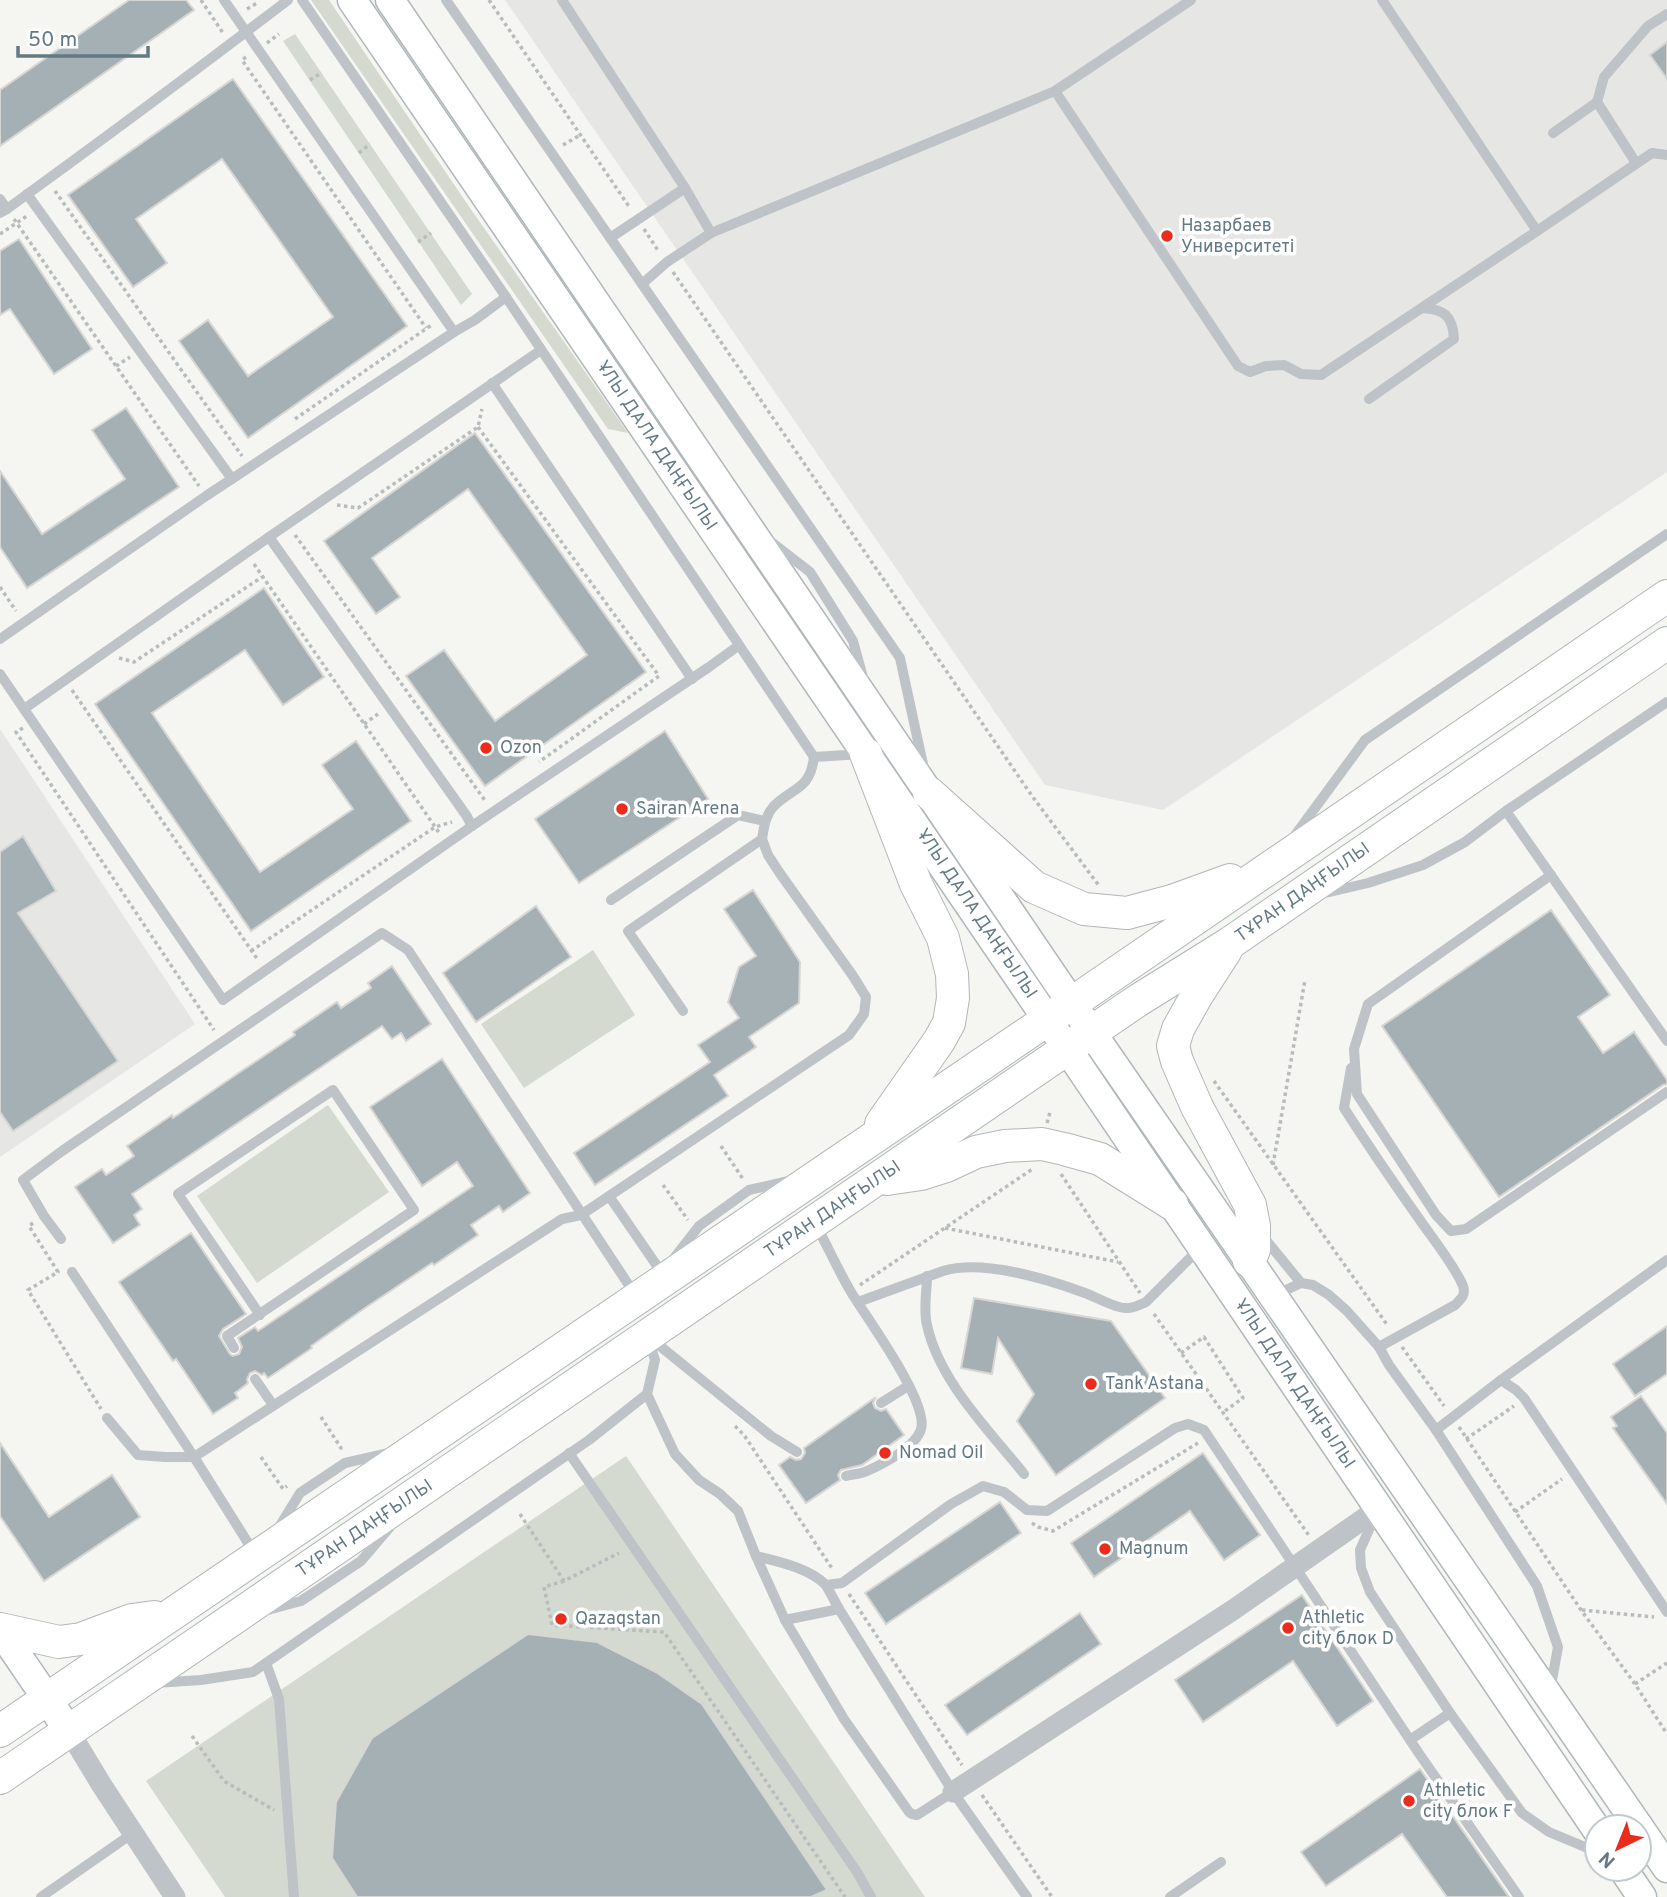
<svg xmlns="http://www.w3.org/2000/svg" width="1667" height="1897" font-family="Overpass,sans-serif">
<rect width="100%" height="100%" fill="#f5f5f1"/>
<g fill="#e6e6e5">
<polygon points="505,0 1667,0 1667,472 1163,810 1045,785"/>
<polygon points="0,729 195,1024 0,1157"/>
</g>
<g fill="#d5dad0">
<polygon points="311,0 329,0 470,208 628,433 608,429"/>
<polygon points="295,34 472,294 461,305 283,41"/>
<polygon points="593,950 635,1015 524,1088 481,1024"/>
<polygon points="328,1105 389,1192 257,1283 197,1196"/>
<polygon points="626,1456 925,1897 225,1897 146,1781"/>
</g>
<g fill="#a5b0b4" stroke="#d6d6d4" stroke-width="2">
<polygon points="129,0 186,0 194,10 0,146 0,90"/>
<polygon points="1667,42 1667,79 1650,55"/>
<polygon points="233,79 407,326 248,438 179,341 208,320 248,376 333,317 222,159 136,219 167,263 133,287 68,195"/>
<polygon points="19,239 92,349 54,374 10,309 0,315 0,251"/>
<polygon points="126,408 179,487 27,588 0,547 0,471 42,534 125,479 92,430"/>
<polygon points="475,433 646,672 485,786 406,676 444,650 495,721 587,655 468,489 372,558 400,597 376,614 324,541"/>
<polygon points="264,588 324,677 283,705 245,650 152,713 260,872 353,809 322,765 356,741 411,821 251,931 95,704"/>
<polygon points="665,731 708,799 579,883 535,819"/>
<polygon points="23,836 56,891 18,913 118,1061 13,1131 0,1112 0,852"/>
<polygon points="753,890 800,962 799,1003 749,1037 756,1047 714,1075 728,1096 595,1185 574,1153 710,1062 698,1045 739,1018 728,1002 739,967 756,956 724,909"/>
<polygon points="536,906 571,957 476,1022 443,973"/>
<polygon points="1551,910 1610,995 1578,1017 1603,1053 1634,1032 1667,1080 1667,1084 1663,1085 1499,1197 1382,1026"/>
<polygon points="392,966 431,1024 406,1041 401,1033 392,1039 382,1026 132,1194 142,1209 134,1215 140,1225 113,1243 75,1187 102,1169 106,1175 134,1156 127,1146 172,1115 173,1118 240,1072 295,1035 293,1032 337,1002 341,1008 371,988 368,983"/>
<polygon points="442,1059 530,1193 503,1212 499,1206 471,1225 478,1235 434,1265 432,1263 365,1308 311,1346 312,1348 268,1378 264,1373 262,1375 255,1371 250,1373 247,1379 248,1383 235,1393 238,1398 213,1414 176,1359 173,1361 119,1282 191,1233 246,1314 223,1329 219,1336 230,1354 233,1356 239,1354 242,1347 238,1338 255,1327 258,1331 473,1186 457,1162 422,1186 370,1107"/>
<polygon points="974,1298 1111,1321 1165,1398 1056,1475 1017,1421 1034,1394 998,1338 992,1374 961,1368"/>
<polygon points="1667,1326 1667,1374 1635,1396 1613,1364"/>
<polygon points="1641,1396 1667,1433 1667,1504 1613,1428 1617,1426 1611,1417"/>
<polygon points="876,1397 873,1403 875,1408 881,1411 886,1409 904,1435 862,1465 841,1470 838,1475 840,1480 806,1503 779,1465 790,1457 796,1460 801,1459 805,1453 804,1448"/>
<polygon points="0,1443 49,1517 112,1475 140,1517 44,1581 0,1516"/>
<polygon points="1203,1453 1260,1535 1224,1560 1190,1511 1094,1577 1071,1543"/>
<polygon points="1000,1502 1021,1533 886,1624 865,1593"/>
<polygon points="1302,1595 1373,1701 1337,1726 1293,1661 1203,1722 1175,1680"/>
<polygon points="1080,1613 1101,1644 967,1735 945,1705"/>
<polygon points="528,1634 597,1642 656,1672 702,1704 827,1890 811,1897 357,1897 332,1858 336,1802 372,1738"/>
<polygon points="1420,1769 1509,1897 1447,1897 1402,1834 1326,1886 1301,1852"/>
</g>
<g fill="none" stroke-linecap="round" stroke-linejoin="round">
<defs>
<g id="secondary">
<polyline points="352,0 1047,1019 1597,1830"/>
<polyline points="390,0 1092,1033 1639,1827"/>
<polyline points="0,1630 69,1731"/>
<polyline points="1639,1827 1667,1868"/>
<polyline points="1623,1869 1642,1897"/>
</g>
<g id="primary">
<polyline points="866,754 916,884 943,938 952,974 953,998 949,1023 939,1041 881,1124"/>
<polyline points="929,793 1034,887 1084,909 1127,913 1172,901 1230,880"/>
<polyline points="1226,950 1197,995 1178,1029 1173,1046 1177,1061 1197,1107 1250,1205 1254,1226 1254,1250 1249,1261"/>
<polyline points="887,1179 921,1174 946,1166 976,1152 1005,1146 1042,1144 1064,1149 1100,1159 1172,1204"/>
<polyline points="0,1629 59,1642 81,1639 132,1620 154,1617"/>
<polyline points="0,1731 1072,1003 1667,596"/>
<polyline points="0,1778 1137,1001 1230,943 1667,643"/>
</g>
</defs>
<use href="#secondary" stroke="#b0b7bb" stroke-width="31"/>
<use href="#primary" stroke="#b1b7ba" stroke-width="34"/>
<g stroke="#b7bcbd" stroke-width="3.5" stroke-dasharray="3.5 3.5" stroke-linecap="butt">
<polyline points="201,0 223,33"/>
<polyline points="489,0 630,208"/>
<polyline points="247,9 257,3"/>
<polyline points="267,43 279,34"/>
<polyline points="246,57 242,60 426,328"/>
<polyline points="310,80 321,73"/>
<polyline points="563,145 580,135"/>
<polyline points="359,153 370,144"/>
<polyline points="55,191 242,456"/>
<polyline points="14,219 199,486"/>
<polyline points="644,229 659,252"/>
<polyline points="0,234 27,216"/>
<polyline points="418,242 431,233"/>
<polyline points="673,272 1032,796 1100,887"/>
<polyline points="116,366 130,357"/>
<polyline points="295,419 433,324"/>
<polyline points="478,427 659,676 539,762"/>
<polyline points="337,505 358,508 478,427 482,409"/>
<polyline points="295,535 486,802"/>
<polyline points="254,564 440,834"/>
<polyline points="0,587 16,611"/>
<polyline points="119,658 134,662 262,577"/>
<polyline points="72,690 258,960"/>
<polyline points="364,724 378,714"/>
<polyline points="23,728 16,732 214,1030"/>
<polyline points="251,951 435,827 452,822"/>
<polyline points="1214,1081 1388,1326"/>
<polyline points="1047,1123 1050,1112"/>
<polyline points="721,1146 743,1179"/>
<polyline points="1273,1165 1305,980"/>
<polyline points="1061,1174 1140,1293"/>
<polyline points="663,1185 688,1220"/>
<polyline points="33,1223 29,1226 58,1272 28,1290 101,1409"/>
<polyline points="945,1228 1118,1262"/>
<polyline points="860,1285 1034,1168"/>
<polyline points="1154,1314 1310,1537"/>
<polyline points="1402,1347 1444,1406"/>
<polyline points="1181,1353 1204,1337 1243,1398 1222,1413"/>
<polyline points="321,1417 341,1448 339,1450"/>
<polyline points="735,1426 744,1435 833,1570"/>
<polyline points="1459,1427 1581,1610 1635,1684 1667,1734"/>
<polyline points="1466,1439 1514,1406"/>
<polyline points="261,1457 283,1489 287,1486"/>
<polyline points="1515,1512 1562,1479"/>
<polyline points="520,1514 564,1581 619,1553"/>
<polyline points="1032,1523 1038,1527 1053,1531 1198,1443"/>
<polyline points="564,1581 544,1587 552,1625 664,1632 845,1897"/>
<polyline points="849,1594 962,1765"/>
<polyline points="1582,1610 1654,1617"/>
<polyline points="1635,1684 1667,1663"/>
<polyline points="192,1736 224,1781 274,1810"/>
<polyline points="982,1795 1052,1897"/>
</g>
<g stroke="#bdc3c6" stroke-width="10">
<polyline points="224,0 454,332"/>
<polyline points="302,0 506,297 814,757 863,754"/>
<polyline points="446,0 900,658 924,769"/>
<polyline points="562,0 685,188 711,233"/>
<polyline points="1382,0 1537,231 1652,153 1667,155"/>
<polyline points="1055,91 1191,0"/>
<polyline points="1597,102 1604,77 1648,26 1667,14"/>
<polyline points="1553,133 1597,102 1636,163"/>
<polyline points="27,194 232,479"/>
<polyline points="0,199 7,209 0,213"/>
<path d="M7,209C102,140 195,71 288,0"/>
<polyline points="610,238 685,188"/>
<polyline points="642,284 667,262 711,233 1055,91 1238,366 1250,372 1266,366 1284,365 1301,374 1321,375 1537,231"/>
<polyline points="492,383 692,679"/>
<path d="M1369,399L1454,339C1453,316 1444,309 1422,308"/>
<polyline points="269,537 466,815 472,826"/>
<polyline points="770,541 810,572 853,641 864,681"/>
<polyline points="0,639 206,496 454,332 475,320 506,297"/>
<polyline points="0,674 223,1000 472,826 709,667 738,646"/>
<polyline points="24,709 269,537 541,350"/>
<polyline points="1506,811 1667,1041"/>
<polyline points="1293,838 1365,740 1667,534"/>
<polyline points="1551,875 1368,1004 1354,1049 1357,1094 1436,1215 1451,1231 1466,1229 1667,1092"/>
<polyline points="1321,894 1368,883 1423,865 1465,842 1506,811 1667,702"/>
<polyline points="611,900 738,815 765,821"/>
<path d="M683,1011L628,931L762,839C764,828 765,816 773,807C792,787 810,791 814,757"/>
<path d="M1351,1068L1344,1108C1369,1147 1395,1185 1422,1223C1434,1240 1456,1268 1463,1286C1466,1295 1461,1299 1455,1305L1379,1347"/>
<polyline points="609,1196 664,1276"/>
<path d="M816,1225C828,1247 838,1270 851,1292C866,1317 929,1402 921,1429C916,1447 883,1464 867,1471C861,1474 853,1474 846,1476"/>
<polyline points="1261,1234 1301,1283"/>
<polyline points="61,1239 44,1216 23,1180 62,1151 382,933 408,950 636,1296"/>
<polyline points="671,1262 699,1226 749,1190 793,1180"/>
<polyline points="72,1272 194,1457 165,1457 138,1455 107,1418"/>
<path d="M927,1276C927,1291 923,1310 927,1325C939,1381 989,1430 1024,1474"/>
<polyline points="1273,1296 1301,1283 1313,1285 1329,1295 1347,1311 1379,1347 1389,1365 1436,1430 1537,1586 1558,1647 1550,1691"/>
<path d="M858,1302L943,1271C982,1259 1047,1279 1085,1293C1096,1297 1115,1308 1125,1308C1132,1309 1140,1305 1146,1302L1201,1247"/>
<polyline points="650,1338 771,1436 797,1452"/>
<polyline points="234,1348 227,1336 414,1210 333,1090 178,1194 260,1315"/>
<polyline points="255,1379 273,1405"/>
<polyline points="1501,1380 1667,1260"/>
<path d="M647,1394L675,1454L699,1480L720,1494L738,1511L756,1556C780,1562 809,1568 826,1585L842,1583L951,1504L983,1486L1004,1492L1027,1510L1047,1511L1175,1428L1188,1424L1204,1430L1420,1755L1519,1897"/>
<polyline points="881,1403 908,1386"/>
<polyline points="1436,1430 1501,1380 1516,1390 1524,1398 1667,1612"/>
<polyline points="569,1453 857,1872 871,1897"/>
<polyline points="1376,1514 1360,1550 1361,1568 1370,1592 1450,1713 1522,1813 1549,1832 1597,1852"/>
<polyline points="276,1532 300,1493 345,1463 389,1453"/>
<polyline points="255,1554 194,1457 562,1219 581,1215 849,1035 864,1014 866,997 853,976 779,872 768,855 762,839"/>
<polyline points="756,1556 785,1620 844,1719 909,1812 912,1814 917,1815 953,1792"/>
<polyline points="826,1585 839,1609 953,1792 1027,1897"/>
<polyline points="264,1611 301,1601 361,1561 390,1527"/>
<polyline points="785,1620 839,1609"/>
<polyline points="266,1663 279,1699 294,1897"/>
<polyline points="155,1683 201,1680 253,1672 589,1440 647,1394 655,1360 648,1339"/>
<polyline points="1410,1740 1450,1713"/>
<polyline points="41,1897 133,1833"/>
<polyline points="1170,1897 1221,1862"/>
</g>
<g stroke="#bdc3c6" stroke-width="21">
<polyline points="69,1731 101,1784 175,1897"/>
<polyline points="953,1792 1233,1610 1379,1508"/>
</g>
<use href="#secondary" stroke="#fff" stroke-width="28"/>
<use href="#primary" stroke="#fff" stroke-width="32"/>
</g>
<g fill="#eb2c1c" stroke="#fff" stroke-width="2.5">
<circle cx="1167" cy="236" r="7"/>
<circle cx="486" cy="748" r="7"/>
<circle cx="622" cy="809" r="7"/>
<circle cx="1091" cy="1384" r="7"/>
<circle cx="885" cy="1453" r="7"/>
<circle cx="1105" cy="1549" r="7"/>
<circle cx="561" cy="1619" r="7"/>
<circle cx="1288" cy="1628" r="7"/>
<circle cx="1409" cy="1801" r="7"/>
</g>
<g text-anchor="middle" dominant-baseline="central" stroke-width="7" stroke-linejoin="round" paint-order="stroke">
<g font-size="18" fill="#637a84" stroke="#fff" text-anchor="start">
<text x="1181" y="226">Назарбаев<tspan x="1181" dy="21">Университеті</tspan></text>
<text x="500" y="748">Ozon</text>
<text x="636" y="809">Sairan Arena</text>
<text x="1105" y="1384">Tank Astana</text>
<text x="899" y="1453">Nomad Oil</text>
<text x="1119" y="1549">Magnum</text>
<text x="1302" y="1618">Athletic<tspan x="1302" dy="21">city блок D</tspan></text>
<text x="575" y="1619">Qazaqstan</text>
<text x="1423" y="1791">Athletic<tspan x="1423" dy="21">city блок F</tspan></text>
</g>
<g font-size="18" fill="#637a84" stroke="#fff">
<text transform="translate(656 446) rotate(56)">ҰЛЫ ДАЛА ДАҢҒЫЛЫ</text>
<text transform="translate(1303 893) rotate(-35)">ТҰРАН ДАҢҒЫЛЫ</text>
<text transform="translate(976 914) rotate(56)">ҰЛЫ ДАЛА ДАҢҒЫЛЫ</text>
<text transform="translate(833 1210) rotate(-34)">ТҰРАН ДАҢҒЫЛЫ</text>
<text transform="translate(1294 1384) rotate(56)">ҰЛЫ ДАЛА ДАҢҒЫЛЫ</text>
<text transform="translate(365 1529) rotate(-34)">ТҰРАН ДАҢҒЫЛЫ</text>
</g>
</g>
<g transform="translate(1618 1848) rotate(223)"><circle r="33" fill="#ffffff" stroke="#c1cace" stroke-width="2"/>
<path d="M0-5L12 26L0 18L-12 26Z" fill="#eb2c1c"/>
<text y="-10" font-size="19" font-weight="bold" text-anchor="middle" fill="#637a84">N</text>
</g>
<path d="M18 46v10h130v-10" fill="none" stroke="#637a84" stroke-width="3.5"/>
<text x="28" y="46" font-size="21" fill="#637a84" stroke="#ffffff" stroke-width="5" paint-order="stroke">50 m</text>
</svg>
